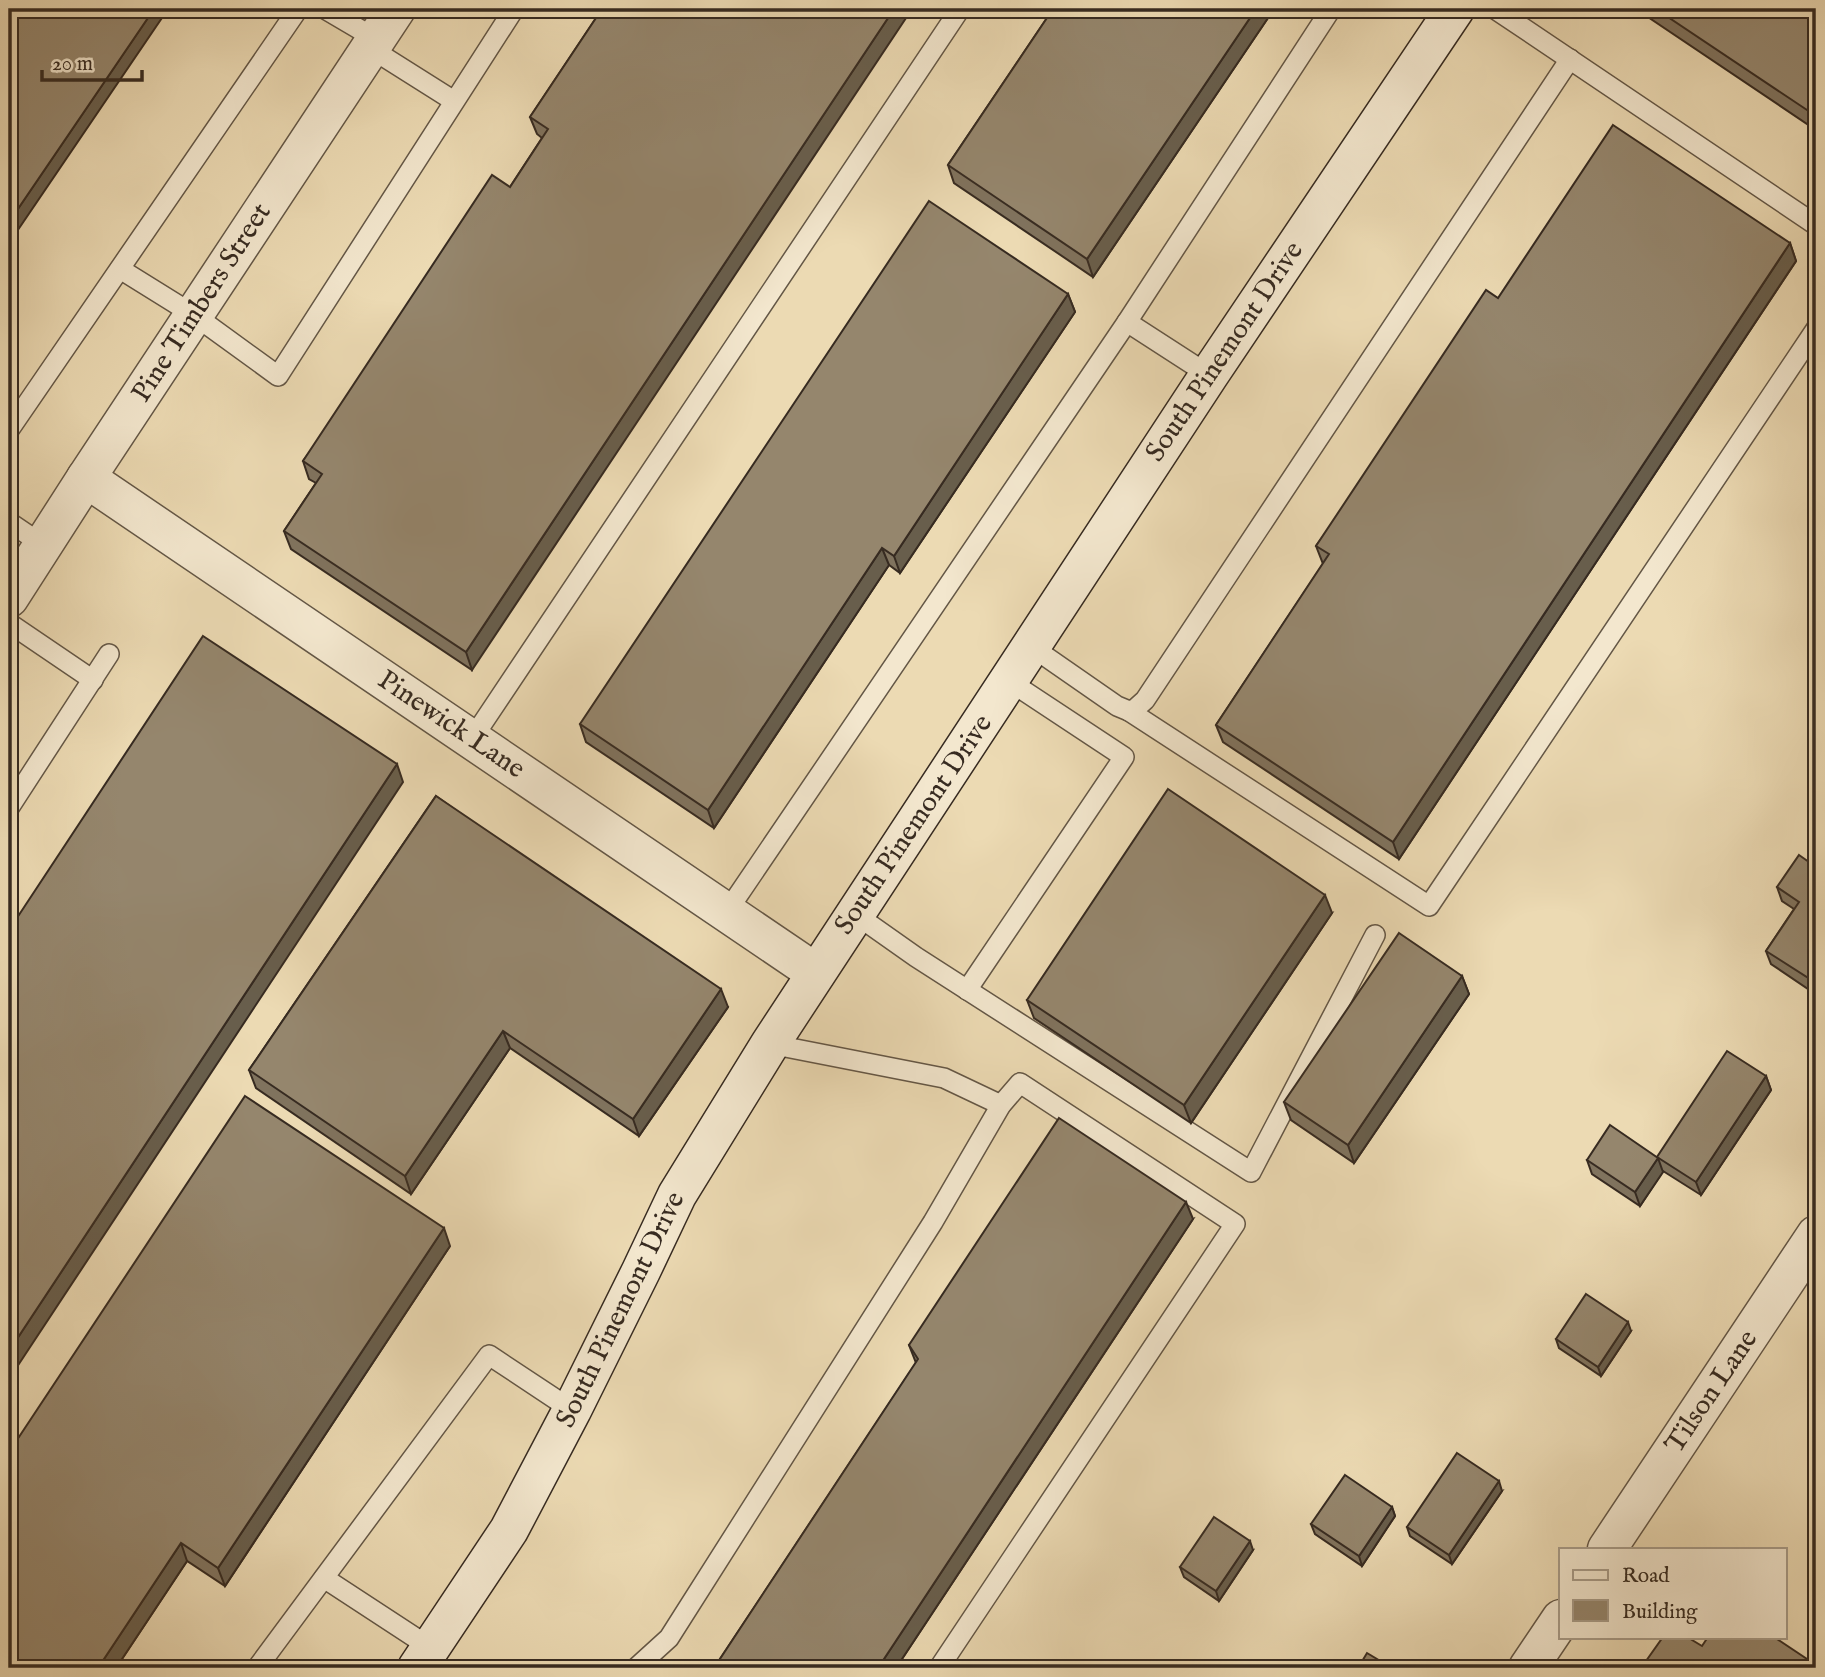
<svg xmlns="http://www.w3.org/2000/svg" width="1825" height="1677" font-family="'IM FELL English',serif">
<rect width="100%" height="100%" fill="#ecdab3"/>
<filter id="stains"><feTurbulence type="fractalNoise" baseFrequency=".00286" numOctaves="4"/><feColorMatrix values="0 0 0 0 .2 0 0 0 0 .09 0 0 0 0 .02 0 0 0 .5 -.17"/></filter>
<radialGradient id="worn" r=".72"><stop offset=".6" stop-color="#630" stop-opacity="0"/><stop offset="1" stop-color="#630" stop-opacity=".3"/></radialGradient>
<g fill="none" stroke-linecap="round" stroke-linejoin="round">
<defs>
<g id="lane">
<polyline points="325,9 376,39"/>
<polyline points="1495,9 1816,225"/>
<polyline points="370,48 454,101"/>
<polyline points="120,269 194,315 278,376 514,9"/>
<polyline points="1127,322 1209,375"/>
<polyline points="9,430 298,9"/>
<polyline points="9,522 43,545"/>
<polyline points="9,623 93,680"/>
<polyline points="1032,647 1117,706 1129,711 1135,709 1145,700 1570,59"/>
<polyline points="1129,711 1429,906 1816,329"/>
<polyline points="472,739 960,9"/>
<polyline points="9,808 109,654"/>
<polyline points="726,913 1127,322 1331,9"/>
<polyline points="855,914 916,957 1251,1172 1375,935"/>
<polyline points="967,990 1124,757 1009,681"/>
<polyline points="770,1044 944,1078 1001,1105"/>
<polyline points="324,1578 431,1648"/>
<polyline points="257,1668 489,1355 572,1410"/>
<polyline points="636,1668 669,1638 933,1222 1001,1105 1020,1083 1235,1224 939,1668"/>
</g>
<g id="street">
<polyline points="86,478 816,973"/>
<polyline points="9,598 86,478 396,9"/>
<polyline points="1607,1549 1816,1235"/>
<polyline points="1528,1668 1561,1619"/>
</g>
<polyline id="secondary" points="417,1668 509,1530 572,1410 641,1271 677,1195 770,1044 1209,375 1455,9"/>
</defs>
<use href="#lane" stroke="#645746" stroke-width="22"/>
<use href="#street" stroke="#645746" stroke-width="41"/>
<use href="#secondary" stroke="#372b21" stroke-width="41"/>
<use href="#lane" stroke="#f3e7ce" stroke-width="19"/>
<use href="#street" stroke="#f3e7ce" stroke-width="38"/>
<use href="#secondary" stroke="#f3e7ce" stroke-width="38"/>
</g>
<g fill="#80735e" stroke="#372b21" stroke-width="2">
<polygon points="602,9 472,670 291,549 284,531 316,483 309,479 303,461 510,187 542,138 537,134 530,117"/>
<polygon points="1053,9 1274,9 1093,277 954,183 948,165"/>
<polygon points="1636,9 1816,9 1816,130"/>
<polygon points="1790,243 1796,261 1399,859 1223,742 1216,725 1323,564 1316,546 1498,298"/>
<polygon points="1068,294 1075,312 900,573 889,565 714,828 586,742 580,724"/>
<polygon points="436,796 728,1007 639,1136 510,1048 411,1194 256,1088 249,1070"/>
<polygon points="1816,867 1816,990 1814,993 1771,964 1766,951 1794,909 1782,901 1777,887"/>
<polygon points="1332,913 1191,1123 1034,1018 1027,1000"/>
<polygon points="1462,976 1469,994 1354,1163 1291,1120 1284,1102"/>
<polygon points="1766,1076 1771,1090 1701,1195 1663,1171 1640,1206 1592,1174 1587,1160 1657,1158"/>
<polygon points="1193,1219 896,1668 714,1668 916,1363 909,1345"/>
<polygon points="450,1246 225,1586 187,1561 116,1668 9,1668"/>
<polygon points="1631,1331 1601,1376 1559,1348 1556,1339"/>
<polygon points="1502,1491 1452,1564 1410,1536 1407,1527"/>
<polygon points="1392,1507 1395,1516 1362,1566 1315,1534 1311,1524"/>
<polygon points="1253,1550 1219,1601 1184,1577 1180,1567"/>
<polygon points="1702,1646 1816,1668 1648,1668 1646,1661"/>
</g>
<g fill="#685e4c" stroke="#372b21" stroke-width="2">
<polygon points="154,9 168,9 9,243 9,222"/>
<polygon points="894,9 912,9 472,670 466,652"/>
<polygon points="1256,9 1274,9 1093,277 1087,259"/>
<polygon points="1790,243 1796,261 1399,859 1393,842"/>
<polygon points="1068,294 1075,312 900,573 894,556"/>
<polygon points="882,548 889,565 714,828 708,810"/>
<polygon points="397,764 403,782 9,1379 9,1351"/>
<polygon points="1325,895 1332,913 1191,1123 1184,1105"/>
<polygon points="1816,969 1816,990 1814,993 1810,979"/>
<polygon points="1462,976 1469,994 1354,1163 1348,1145"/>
<polygon points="721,989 728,1007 639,1136 633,1119"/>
<polygon points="503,1031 510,1048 411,1194 405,1176"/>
<polygon points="1766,1076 1771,1090 1701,1195 1696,1182"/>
<polygon points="1658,1158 1663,1172 1640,1206 1635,1192"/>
<polygon points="1186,1202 1193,1219 896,1668 878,1668"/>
<polygon points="444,1228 450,1246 225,1586 218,1568"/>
<polygon points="1628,1322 1631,1331 1601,1376 1598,1367"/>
<polygon points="1499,1481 1502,1491 1452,1564 1449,1555"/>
<polygon points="1392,1507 1395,1516 1362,1566 1359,1556"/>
<polygon points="1250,1541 1253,1550 1219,1601 1216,1591"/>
<polygon points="181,1543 187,1561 116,1668 98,1668"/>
</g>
<g fill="#95866d" stroke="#372b21" stroke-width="2">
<polygon points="9,9 154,9 9,222"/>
<polygon points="602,9 894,9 466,652 284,531 322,474 303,461 492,175 510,187 548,129 530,117"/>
<polygon points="1053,9 1256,9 1087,259 948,165"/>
<polygon points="1656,9 1816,9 1816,116"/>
<polygon points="1613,125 1790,243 1393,842 1216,725 1329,554 1316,546 1486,290 1498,298"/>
<polygon points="929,201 1068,294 894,556 882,548 708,810 580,724"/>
<polygon points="203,636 397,764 9,1351 9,930"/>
<polygon points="1168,789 1325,895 1184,1105 1027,1000"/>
<polygon points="436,796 721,989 633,1119 503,1031 405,1176 249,1070"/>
<polygon points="1799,855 1816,867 1816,969 1810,979 1766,951 1799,902 1777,887"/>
<polygon points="1399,933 1462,976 1348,1145 1284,1102"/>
<polygon points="1727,1051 1766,1076 1696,1182 1657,1157"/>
<polygon points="245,1096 444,1228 218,1568 181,1543 98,1668 9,1668 9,1452"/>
<polygon points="1059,1118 1186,1202 878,1668 714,1668 918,1359 909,1345"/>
<polygon points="1610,1125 1658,1158 1635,1192 1587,1160"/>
<polygon points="1586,1294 1628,1322 1598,1367 1556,1339"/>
<polygon points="1457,1453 1499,1481 1449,1555 1407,1527"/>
<polygon points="1345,1475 1392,1507 1359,1556 1311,1524"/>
<polygon points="1214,1517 1250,1541 1216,1591 1180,1567"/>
<polygon points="1663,1637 1687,1637 1702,1646 1708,1637 1774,1637 1816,1665 1816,1668 1655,1668 1646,1661"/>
<polygon points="1367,1653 1392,1668 1358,1668"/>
</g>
<g text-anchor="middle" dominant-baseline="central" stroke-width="5" stroke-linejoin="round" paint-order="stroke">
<g font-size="28" fill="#372b21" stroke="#f3e7ce">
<text transform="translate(202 303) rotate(-57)">Pine Timbers Street</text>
<text transform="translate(1225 352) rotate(-56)">South Pinemont Drive</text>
<text transform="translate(451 725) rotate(34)">Pinewick Lane</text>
<text transform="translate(914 825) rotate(-56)">South Pinemont Drive</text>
<text transform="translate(621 1310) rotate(-64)">South Pinemont Drive</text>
<text transform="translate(1712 1392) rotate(-56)">Tilson Lane</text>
</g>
</g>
<rect width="1825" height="1677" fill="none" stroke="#ecdab3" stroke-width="35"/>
<rect x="10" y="10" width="1804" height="1656" fill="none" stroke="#372b21" stroke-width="3.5"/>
<rect x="18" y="18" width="1790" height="1642" fill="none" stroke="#372b21" stroke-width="2"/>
<rect x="1559" y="1548" width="228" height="91" fill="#f3e7ce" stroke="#a89c89" stroke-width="2"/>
<rect x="1573" y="1570" width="35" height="10" fill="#f3e7ce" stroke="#a89c89" stroke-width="2"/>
<text x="1622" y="1582" font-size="21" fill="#372b21">Road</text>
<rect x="1573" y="1600" width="35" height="21" fill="#95866d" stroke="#a89c89" stroke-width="2"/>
<text x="1622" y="1618" font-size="21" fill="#372b21">Building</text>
<path d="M42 70v10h100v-10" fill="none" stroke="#372b21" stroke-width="3.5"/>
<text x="52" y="70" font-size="21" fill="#372b21" stroke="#f3e7ce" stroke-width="5" paint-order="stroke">20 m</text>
<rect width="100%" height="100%" filter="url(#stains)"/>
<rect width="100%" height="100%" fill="url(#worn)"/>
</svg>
